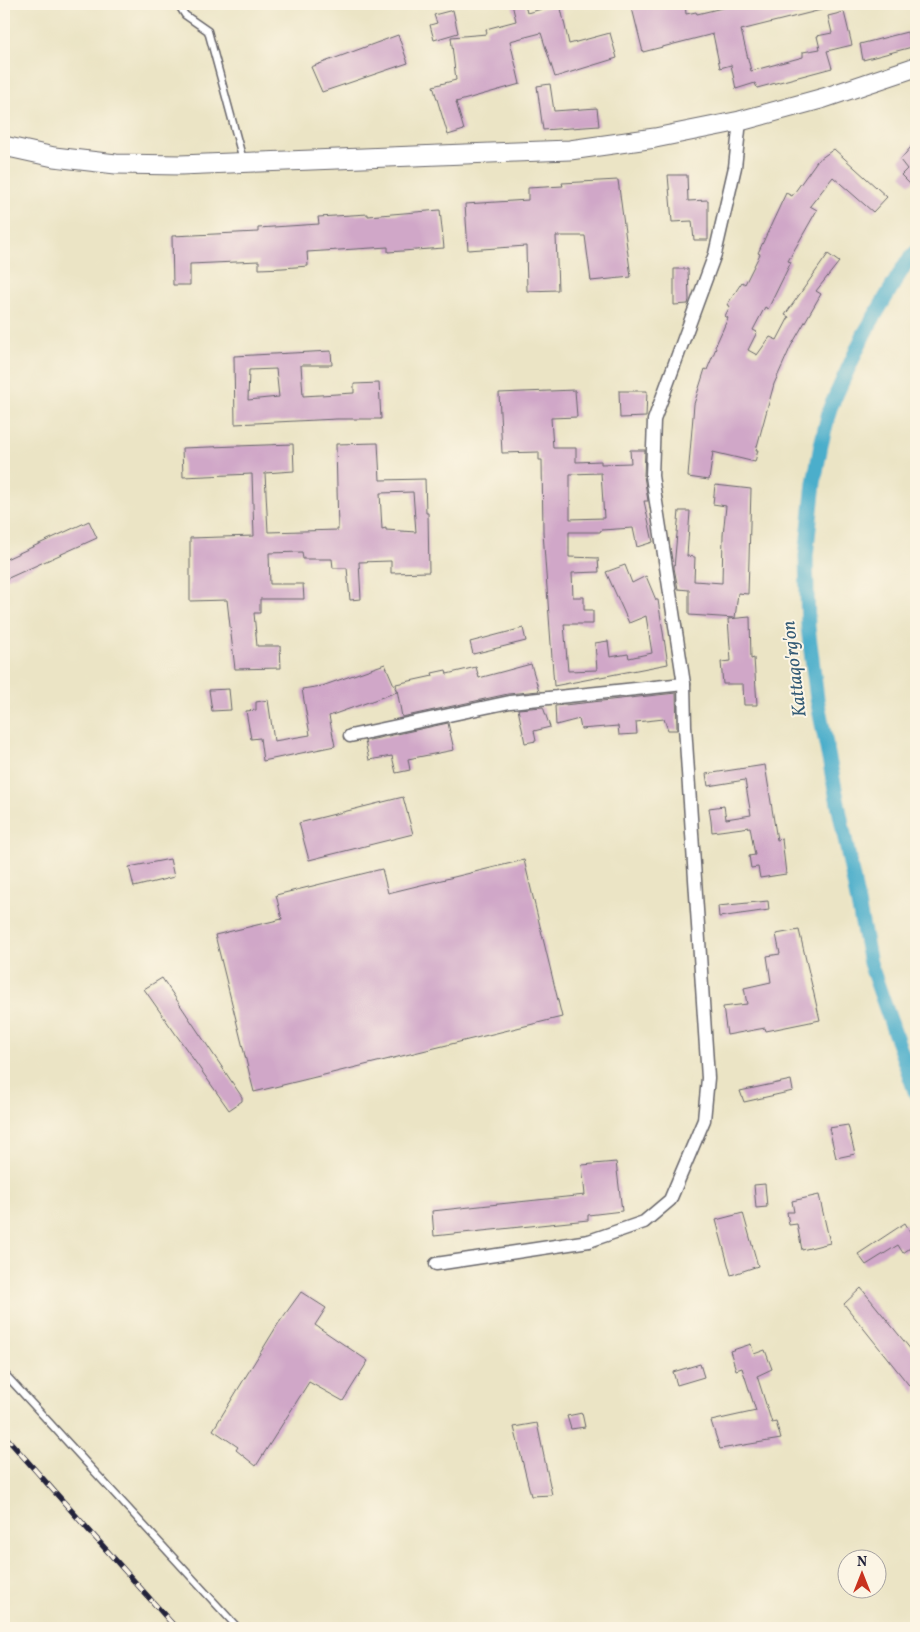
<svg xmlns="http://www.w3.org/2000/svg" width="920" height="1632" font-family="Vollkorn,serif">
<rect width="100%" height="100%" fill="#fcf5e5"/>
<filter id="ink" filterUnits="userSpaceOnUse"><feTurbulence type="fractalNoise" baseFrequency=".02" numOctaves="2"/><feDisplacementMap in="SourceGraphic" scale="10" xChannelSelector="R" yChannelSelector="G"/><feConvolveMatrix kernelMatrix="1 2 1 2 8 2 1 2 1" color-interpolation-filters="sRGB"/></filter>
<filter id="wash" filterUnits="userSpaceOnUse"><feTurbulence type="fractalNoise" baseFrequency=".0096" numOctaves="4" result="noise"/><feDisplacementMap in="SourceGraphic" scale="20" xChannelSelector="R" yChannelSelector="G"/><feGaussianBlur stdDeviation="1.12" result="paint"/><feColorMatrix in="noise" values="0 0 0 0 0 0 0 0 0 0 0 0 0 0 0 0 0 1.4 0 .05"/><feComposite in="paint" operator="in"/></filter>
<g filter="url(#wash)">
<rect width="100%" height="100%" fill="#ebe4c5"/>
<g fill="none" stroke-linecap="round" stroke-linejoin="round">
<polyline stroke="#4caecb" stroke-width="15" points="916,252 906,263 864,334 830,408 821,445 814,483 806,556 808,627 817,699 870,963 916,1094"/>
</g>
<g id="blocks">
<g fill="#d0a7c8" fill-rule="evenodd">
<polygon points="512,4 525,4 527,13 560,4 569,44 610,33 617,58 555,77 541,33 510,41 520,84 456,102 464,130 448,135 433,86 456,80 451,37 487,34 486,29 516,21"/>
<polygon points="631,4 685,4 686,14 696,12 697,14 739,4 828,4 829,8 741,30 751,71 803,57 803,52 820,49 817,36 832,33 828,16 844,12 852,45 827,51 832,68 757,88 755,83 736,89 731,65 720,68 713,34 643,52"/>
<polygon points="453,10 458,33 434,40 430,25 437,23 434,15"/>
<polygon points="907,32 912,47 863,60 860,44"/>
<polygon points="398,35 408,63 322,92 311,67"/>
<polygon points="550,84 554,111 597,108 599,126 543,130 537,86"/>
<polygon points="916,141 916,179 910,184 901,175 907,169 900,160"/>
<polygon points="834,149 887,197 873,212 833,177 810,206 817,210 788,261 791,262 768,309 765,307 753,330 757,332 748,350 757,355 770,337 777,340 789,317 785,315 828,254 839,262 816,291 821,294 791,346 774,384 756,450 758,450 755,462 713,452 709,480 688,477 694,404 705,369 707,370 716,348 715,347 728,318 725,316 730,306 727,305 742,282 745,284 760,254 758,253 786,193 792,196 817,161"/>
<polygon points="668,175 687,175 688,201 708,200 708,240 694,240 692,221 672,222"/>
<polygon points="618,180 631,277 591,281 585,236 556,236 558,290 527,291 526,246 468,250 465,204 528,200 528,188 563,186 562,183"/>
<polygon points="440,210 444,248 388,252 388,247 307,252 308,266 283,268 259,269 259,261 190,264 190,285 173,285 172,236 258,232 258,228 319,224 318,217 368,214 368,216"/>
<polygon points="674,269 688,269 689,300 688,304 674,305"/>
<path d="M331,351L332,365H301L303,396L354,393V384L379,383L381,419H337L235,424L234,356ZM276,369L279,397L248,400L249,370Z"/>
<path d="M575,390L577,417L551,418L553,448H576V462L601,461V464L631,463L630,450H645L644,476L648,501H644L653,542L637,547L633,528L601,530L600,532H569V557L598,558L599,572L572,573L573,597H584V610H593V624H564L568,671L597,670L595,643L608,641L610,657L628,654L629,658L652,653L646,616L629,623L606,572L625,565L632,583L646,576L656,600H658L668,664L554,686L543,532L542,460H539V452L502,453L499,393ZM601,473L604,518L570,519V474Z"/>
<polygon points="619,391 647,391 646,417 620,418"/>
<path d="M378,443L380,480L425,479L426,513H428L429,572L391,573V561L359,562L361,599L350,600L347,568H333L332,559H303L302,552L269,553L270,584H303L304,599H260V613H254L257,646H280L281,668L235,669L227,600L190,601V538L254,536L252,474L183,477L182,448L293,444L294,471L265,473L268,532L338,530L336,444ZM413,492L416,532L386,530V528L382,529L380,493Z"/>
<polygon points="715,485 751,489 748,594 738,593 735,618 689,615 689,590 678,589 674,568 679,511 690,511 687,556 695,557 694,581 722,583 723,535 726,506 713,504"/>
<polygon points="89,521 97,538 4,580 4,560"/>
<polygon points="750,617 751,659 754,658 757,705 744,705 743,684 723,684 721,662 731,661 728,619"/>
<polygon points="523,628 526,641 473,654 470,642"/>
<polygon points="385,664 397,692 329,716 335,746 263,761 260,738 251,739 246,711 256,710 256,702 268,700 274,741 310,735 302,689 322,686"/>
<polygon points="531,664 539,691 508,694 402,717 396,684 433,676 432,673 446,670 447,674 476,667 479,678"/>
<polygon points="229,689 231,710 212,711 209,690"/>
<polygon points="676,693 677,730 668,730 664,719 636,722 637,734 619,735 618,726 581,729 579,719 556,725 555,706"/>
<polygon points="543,707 550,727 534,731 536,741 525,743 518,709"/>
<polygon points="448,723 454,750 408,759 410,770 396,773 392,756 369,760 365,741"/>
<polygon points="765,765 777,840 782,839 786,874 760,878 758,867 751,868 749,856 755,855 750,827 712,832 711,821 709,808 724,806 726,819 751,815 745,780 708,786 706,774"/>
<polygon points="403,797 413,834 309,860 299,823"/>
<polygon points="170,859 174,877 134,887 129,867"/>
<polygon points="524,860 562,1017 254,1092 215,935 282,919 276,895 382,869 388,893"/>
<polygon points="768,901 769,910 719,917 718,906"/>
<polygon points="799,930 820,1020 766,1031 765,1028 727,1035 723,1007 747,1004 744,988 771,982 767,956 780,954 776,934"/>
<polygon points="162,978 242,1097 242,1101 229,1110 144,989"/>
<polygon points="791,1080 793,1091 744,1102 740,1091"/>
<polygon points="848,1125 855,1154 836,1158 829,1128"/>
<polygon points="616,1162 622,1211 588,1215 588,1220 434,1236 432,1211 585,1195 582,1165"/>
<polygon points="765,1184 767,1207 756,1208 754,1185"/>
<polygon points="819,1195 830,1243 802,1250 797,1224 789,1225 787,1212 794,1212 792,1201"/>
<polygon points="743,1213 758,1266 731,1275 716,1220"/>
<polygon points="905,1223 916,1241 916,1244 903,1253 898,1245 866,1265 858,1254"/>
<polygon points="861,1288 916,1356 916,1394 844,1304"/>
<polygon points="301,1292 326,1308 315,1325 368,1361 343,1401 309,1382 256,1466 236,1450 238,1447 213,1430 278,1324"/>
<polygon points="751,1344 754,1354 765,1350 772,1369 757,1376 772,1423 776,1422 781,1439 720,1449 711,1421 756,1411 742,1368 736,1370 730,1351"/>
<polygon points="700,1364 704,1377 677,1385 673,1372"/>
<polygon points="582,1413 585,1427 571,1429 567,1416"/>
<polygon points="537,1423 552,1495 531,1496 514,1427"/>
</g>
</g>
</g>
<g filter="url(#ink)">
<use href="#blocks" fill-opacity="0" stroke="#68666b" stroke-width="1"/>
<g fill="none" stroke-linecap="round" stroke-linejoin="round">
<defs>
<g id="service">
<polyline points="178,4 185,15 208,31 243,160"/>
<polyline points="4,1373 238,1628"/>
</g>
<g id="minor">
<polyline points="350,736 510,702 684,684"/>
<polyline points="436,1264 589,1241 644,1222 670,1200 704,1120 708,1078 685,726 684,684 652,476 654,420 715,254 735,167 740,121"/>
</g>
<polyline id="secondary" points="4,146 54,157 116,164 180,165 570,150 655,138 740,121 824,98 916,67"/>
</defs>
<use href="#service" stroke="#68666b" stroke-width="9"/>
<use href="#minor" stroke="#68666b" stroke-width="15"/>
<use href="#secondary" stroke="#68666b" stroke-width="21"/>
<use href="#service" stroke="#fff" stroke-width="6"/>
<use href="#minor" stroke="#fff" stroke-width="12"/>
<use href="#secondary" stroke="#fff" stroke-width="19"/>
<defs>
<polyline id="rail" points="4,1435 176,1628"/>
</defs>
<use href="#rail" stroke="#22223b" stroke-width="5.5"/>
<use href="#rail" stroke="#fcf5e5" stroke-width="4" stroke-dasharray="11" stroke-linecap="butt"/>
</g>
</g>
<g text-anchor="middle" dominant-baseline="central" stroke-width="4" stroke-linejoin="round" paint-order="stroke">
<g font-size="19" font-style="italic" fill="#335a75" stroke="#fcf5e5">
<text transform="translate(795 669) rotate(-97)">Kattaqo'rg'on</text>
</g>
</g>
<rect width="920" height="1632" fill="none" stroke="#fcf5e5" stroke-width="20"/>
<g transform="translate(862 1574)"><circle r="24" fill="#fcf5e5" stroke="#a5a1a1"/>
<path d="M0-4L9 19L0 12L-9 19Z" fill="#c8321e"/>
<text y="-8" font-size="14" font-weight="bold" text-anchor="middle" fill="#22223b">N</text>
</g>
</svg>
